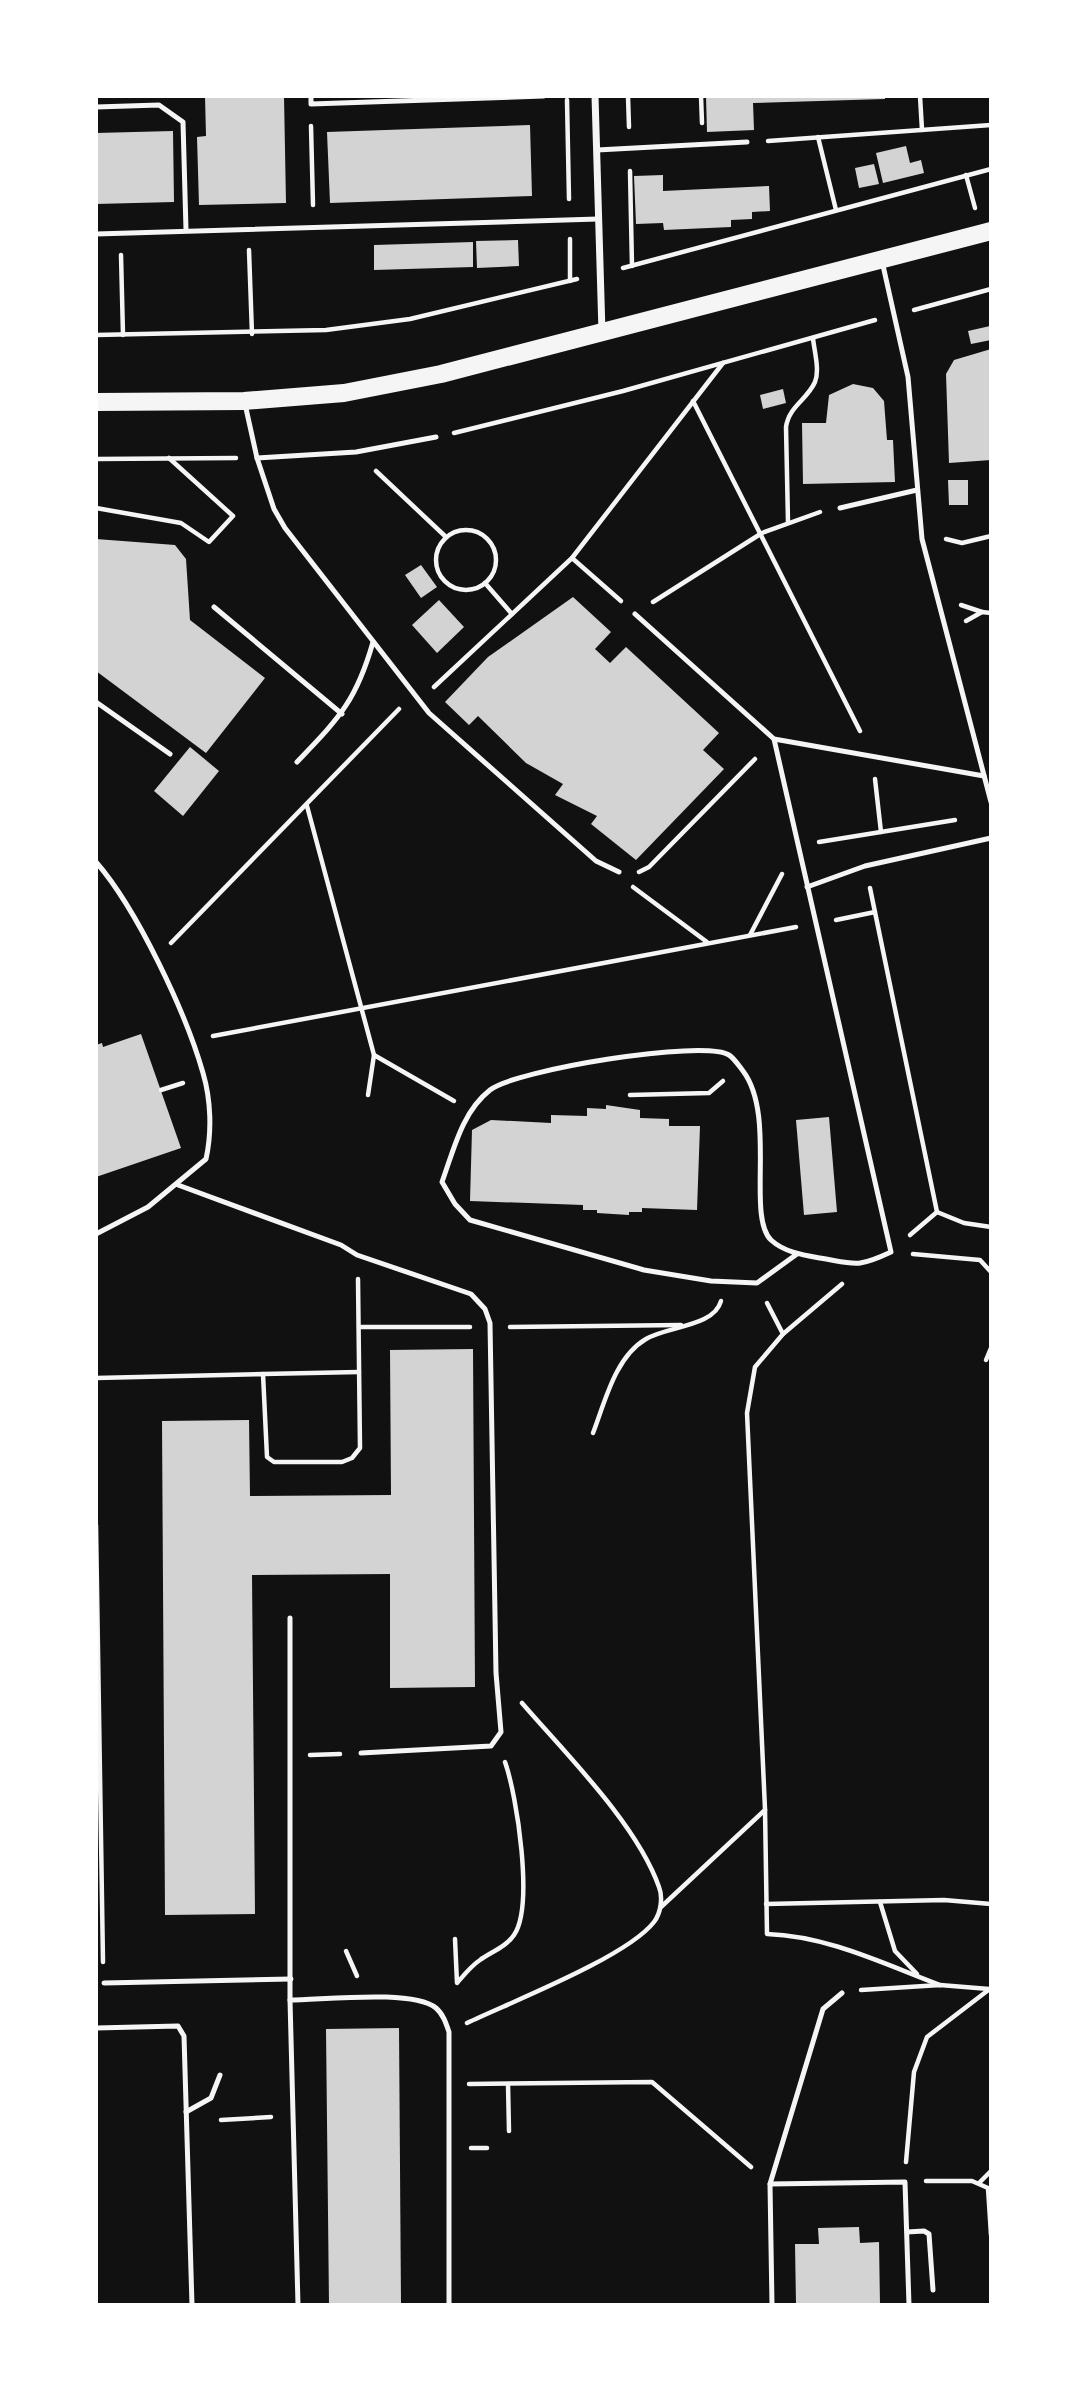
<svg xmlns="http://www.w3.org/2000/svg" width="1087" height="2401" font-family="Inter,sans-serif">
<rect width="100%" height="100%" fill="#111"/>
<g fill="#d3d3d3">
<polygon points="205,96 284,96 286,203 199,205 197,137 206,136"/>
<polygon points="706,96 885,96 885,99 753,103 754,130 707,132"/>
<polygon points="530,125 532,196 330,203 327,132"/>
<polygon points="173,131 174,202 96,204 96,133"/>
<polygon points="906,146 910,163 921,160 924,173 883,183 876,153"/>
<polygon points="874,164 879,184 859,188 855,168"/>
<polygon points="663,175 663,191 769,186 770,211 752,212 752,219 731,220 731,227 664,230 663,223 636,224 634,176"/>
<polygon points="518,240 519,266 477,268 476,241"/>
<polygon points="473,242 473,267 374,270 374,245"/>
<polygon points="990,326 991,340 971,344 968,331"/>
<polygon points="991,349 991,460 949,463 946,374 954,360"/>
<polygon points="853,384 873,388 884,401 887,440 893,440 895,482 803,484 802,423 826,423 829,395"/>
<polygon points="783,389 786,403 763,409 760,395"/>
<polygon points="948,480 968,480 968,505 949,505"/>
<polygon points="96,539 175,545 186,559 190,620 265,678 206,753 96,671"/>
<polygon points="421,565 437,587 421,598 405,575"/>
<polygon points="573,597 611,632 595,649 610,663 626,647 719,733 703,750 724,769 636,860 591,824 597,816 555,795 563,784 526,763 478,716 469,725 445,702 488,657"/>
<polygon points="439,600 464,627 437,653 412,625"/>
<polygon points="190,747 219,771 183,816 154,791"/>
<polygon points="141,1034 181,1148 96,1177 96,1045 102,1043 103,1047"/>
<polygon points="606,1105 640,1110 640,1118 669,1119 669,1126 700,1126 697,1210 642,1208 642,1212 629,1212 629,1215 597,1213 597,1210 583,1210 583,1205 470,1201 472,1130 491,1120 551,1123 551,1115 587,1116 587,1108 606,1109"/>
<polygon points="829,1117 837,1212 804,1215 796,1120"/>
<polygon points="473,1349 475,1687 390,1688 390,1574 252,1575 255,1914 165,1915 162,1421 249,1420 250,1496 391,1495 390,1350"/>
<polygon points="399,2028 401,2305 329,2305 326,2029"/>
<polygon points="859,2227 860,2243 879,2242 880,2305 796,2305 795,2244 819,2244 818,2228"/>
</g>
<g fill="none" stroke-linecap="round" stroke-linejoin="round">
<g stroke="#f5f5f5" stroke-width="4.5">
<polyline points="628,96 629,127"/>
<polyline points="701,96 702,123"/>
<polyline points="920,96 922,130"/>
<polyline points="567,100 569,199"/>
<polyline points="311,126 313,205"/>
<polyline points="818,137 836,210"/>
<polyline points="768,141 991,125"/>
<polyline points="630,171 632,266"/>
<polyline points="966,175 975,208"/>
<polyline points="570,239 570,281"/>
<polyline points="249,250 252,334"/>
<polyline points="121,255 123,335"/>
<polyline points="623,268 991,169"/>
<polyline points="914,310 991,289"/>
<polyline points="96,335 326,330 410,319 577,279"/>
<polyline points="693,401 860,731"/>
<polyline points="454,433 623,391 875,320"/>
<polyline points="96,459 236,458"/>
<polyline points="376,471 446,537"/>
<polyline points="96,508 181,523 209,542 233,516 169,458"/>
<path d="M788,522L786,427C789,406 807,400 815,382C820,370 814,350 813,338"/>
<circle cx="466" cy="560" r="30"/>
<polyline points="946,539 962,543 991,536"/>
<polyline points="572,558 621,601"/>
<polyline points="485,583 512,614"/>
<polyline points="653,602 762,533 820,512"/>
<polyline points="961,605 982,612 966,621"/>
<polyline points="982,612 991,613"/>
<polyline points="434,687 572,558 723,363"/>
<polyline points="875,779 881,832"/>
<polyline points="307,806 374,1055"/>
<polyline points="819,842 955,820"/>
<polyline points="639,872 649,867 755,759"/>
<polyline points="633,887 707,942"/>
<polyline points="870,888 937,1212"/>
<polyline points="836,920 875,912"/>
<polyline points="750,935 782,874"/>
<polyline points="171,943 399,709"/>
<polyline points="213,1036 796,927"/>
<polyline points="161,1090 183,1083"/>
<polyline points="368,1095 374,1055 454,1101"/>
<polyline points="630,1095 709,1093 723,1081"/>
<polyline points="910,1235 937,1212 964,1223 991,1227"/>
<polyline points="913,1254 980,1260 991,1272"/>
<path d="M842,1284L783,1334L755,1367L747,1413L765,1809L767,1934C828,1936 884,1964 940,1985"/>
<polyline points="767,1303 783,1334"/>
<polyline points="359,1327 470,1327"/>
<polyline points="510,1327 681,1325"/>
<polyline points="986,1360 991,1348"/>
<polyline points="263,1374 359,1372"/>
<polyline points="96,1378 263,1374 267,1457 274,1462 342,1462 352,1458 360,1448 358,1279"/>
<path d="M593,1433C605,1402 615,1357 646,1339C667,1326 714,1327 721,1301"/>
<polyline points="96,1525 103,1962"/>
<polyline points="310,1755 340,1754"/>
<polyline points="880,1902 895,1951 917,1974"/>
<polyline points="766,1904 944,1900 991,1904"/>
<polyline points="661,1907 765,1810"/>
<path d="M455,1939L457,1983C464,1975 471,1966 480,1960C491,1952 506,1947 514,1935C534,1906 517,1796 505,1762"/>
<polyline points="346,1951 357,1976"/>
<polyline points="861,1990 940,1985 989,1989"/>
<path d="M467,2023C511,2002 627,1957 654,1922C661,1913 663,1897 659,1887C637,1824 565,1753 522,1703"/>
<polyline points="469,2084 652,2082 751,2167"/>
<polyline points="508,2084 509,2131"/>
<polyline points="221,2120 271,2117"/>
<polyline points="471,2148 487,2148"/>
<polyline points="906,2162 914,2072 927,2037 991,1988"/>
<polyline points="926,2181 972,2181 988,2188 991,2235"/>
<polyline points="980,2182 991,2171"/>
</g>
<g stroke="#f5f5f5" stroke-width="5">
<polyline points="311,96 311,104 544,96"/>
<polyline points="96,107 159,105 183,122 186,230"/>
<polyline points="597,150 747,142"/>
<polyline points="96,234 598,219"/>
<polyline points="882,261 908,377 922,539 991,802"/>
<polyline points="245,404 257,458 274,509 285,528 429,713 596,861 619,872"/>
<polyline points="257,458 356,452 436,437"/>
<polyline points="840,508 917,490"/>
<polyline points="214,607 342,714"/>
<polyline points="635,614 774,739 984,776"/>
<polyline points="96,702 170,754"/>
<path d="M774,739L891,1252C857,1268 856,1264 820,1258C803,1255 784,1252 771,1240C746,1216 777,1116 743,1071C739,1066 734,1058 729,1055C702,1039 515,1070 490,1090C462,1112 454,1149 442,1182L455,1204L470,1220L644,1270L711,1281L757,1283L797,1254"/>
<path d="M297,762C338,719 356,702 373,642"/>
<path d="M96,862C137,909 186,1013 203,1073C211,1100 212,1132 206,1159L148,1207L96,1234"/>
<polyline points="807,887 865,866 991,838"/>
<polyline points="178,1185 341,1245 357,1255 471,1294 485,1309 490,1323 496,1673 501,1732 491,1746 361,1753"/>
<polyline points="290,1618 290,2000 298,2305"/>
<polyline points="104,1983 291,1979"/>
<path d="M290,2000C323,2000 412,1989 436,2008C443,2014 446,2023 449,2032V2305"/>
<polyline points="96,2028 178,2026 184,2036 192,2305"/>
<polyline points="186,2112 211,2098 220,2075"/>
<polyline points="770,2184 905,2182 909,2305"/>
<polyline points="907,2232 924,2231 929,2234 933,2290"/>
<polyline points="772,2305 770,2184 823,2009 842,1993"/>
</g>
<polyline stroke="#f5f5f5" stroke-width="7" points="595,96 602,332"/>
<polyline stroke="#f5f5f5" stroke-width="18" points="96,402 244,401 344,393 441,374 991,231"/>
</g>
<rect width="1087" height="2401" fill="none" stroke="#ffffff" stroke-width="196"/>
</svg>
